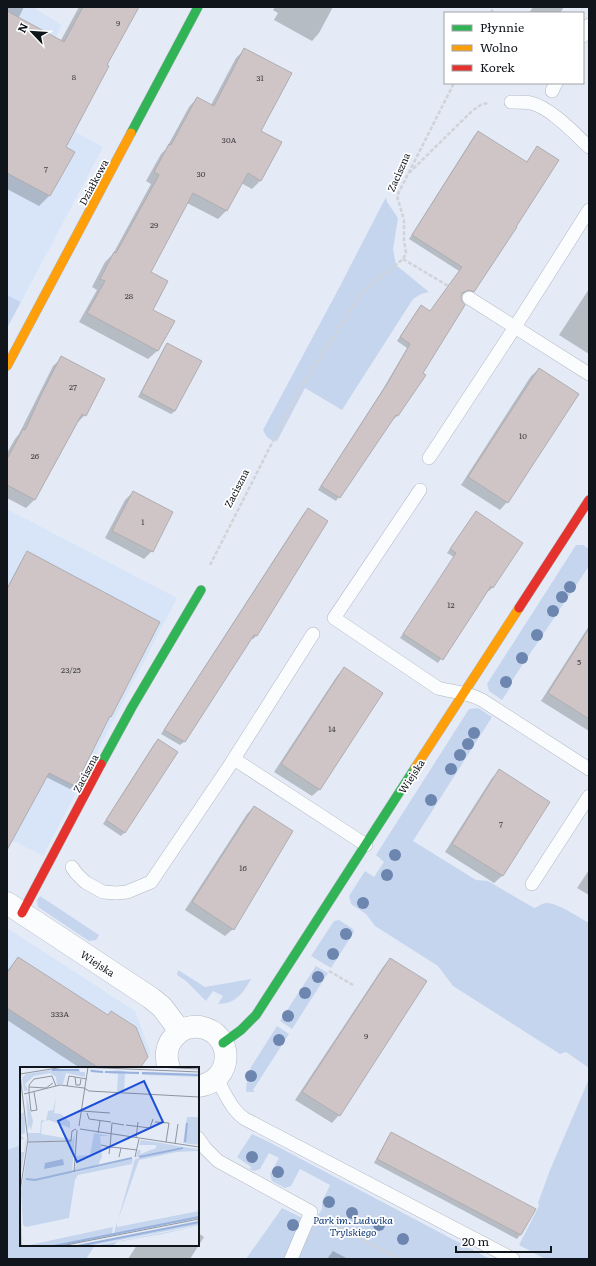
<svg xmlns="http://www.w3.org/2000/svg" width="596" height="1266" font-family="Literata,serif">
<rect width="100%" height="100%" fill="#e4ebf6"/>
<g fill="#d8e5f9">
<polygon points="7,7 33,7 62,25 20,102 103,147 21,302 7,295"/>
<polygon points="7,509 177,598 43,856 13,841 7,851"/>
<polygon points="7,928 135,1011 150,1051 149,1055 140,1068 21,1068 21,1145 7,1150"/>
</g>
<g fill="#c6d5ee">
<path d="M386,197L387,202L398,218L393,249L396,265L429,292L421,294L413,299L342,410L305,388L277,441C269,440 267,438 263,430L339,288Z"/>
<polygon points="7,295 21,302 7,328"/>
<polygon points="576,545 583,545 589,549 589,566 511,682 510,688 502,700 489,691 487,684"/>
<path d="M478,708L492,717L413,841L476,880L488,881L534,908C538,907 542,903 546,903C557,902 580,918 589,923V1068L566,1052L560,1054L453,986L438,966L375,926L366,914L351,904L349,896L365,871L374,877L384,862L376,855L469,709Z"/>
<polygon points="40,896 99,935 96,940 89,941 38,907 37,900"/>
<polygon points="339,920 353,929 354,932 331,968 311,956 334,921"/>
<polygon points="316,966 328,973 292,1029 280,1021"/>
<path d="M178,970L205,987L251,979C243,993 236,1004 218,1004L223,996L213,991L206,1001L186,981L177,975Z"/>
<polygon points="277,1026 289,1034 253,1090 255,1092 246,1092 247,1079 251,1067"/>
<polygon points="589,1079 589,1259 545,1259 519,1245 539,1206 538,1203 550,1170"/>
<polygon points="252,1134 269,1142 490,1259 246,1259 282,1208 313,1223 322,1209 322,1202 330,1185 300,1169 291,1186 285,1188 272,1181 270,1174 279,1158 269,1153 260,1169 254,1171 250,1169 251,1167 237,1157"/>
<polygon points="21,1145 21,1245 95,1245 86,1259 7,1259 7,1150"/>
</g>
<g fill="#0003">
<polygon points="7,7 24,7 18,19 60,42 79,7 138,7 105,65 65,147 50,195 39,206 7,189"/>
<polygon points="275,7 333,7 319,33 312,41 274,20 278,13 273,10"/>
<polygon points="533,7 564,7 560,13 529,13"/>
<polygon points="245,49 259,131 261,180 252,189 241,183 226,211 218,219 187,203 150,272 151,310 173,322 157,351 148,359 79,322 97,290 92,287 105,262 113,254 151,184 146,181 161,154 166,149 189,107 197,98 211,105 236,58"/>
<polygon points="478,132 526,163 537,147 473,291 470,295 465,293 461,295 421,374 398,415 394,419 393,418 336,501 318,490 383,389 407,348 397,341 418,309 421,306 430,312 459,271 409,239 474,136"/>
<polygon points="589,289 589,354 559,335"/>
<polygon points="168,345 175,411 171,414 138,397 164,348"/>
<polygon points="62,358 85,415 77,423 35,499 26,508 7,498 7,453 15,439 19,434 53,366"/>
<polygon points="539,369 507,502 500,510 461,485 531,376"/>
<polygon points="133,492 152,551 144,559 105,538 125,500"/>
<polygon points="308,510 256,636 253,639 251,638 184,742 180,745 161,734 304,513"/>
<polygon points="476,513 493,587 489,591 488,590 438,663 400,638 454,557 447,553"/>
<polygon points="27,553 111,716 107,720 74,785 70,789 46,777 7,845 7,588 24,556"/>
<polygon points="589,626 589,731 541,701"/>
<polygon points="344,669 320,789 312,796 274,772 337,676"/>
<polygon points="158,740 125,832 121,836 103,824 154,744"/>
<polygon points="500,771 549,802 502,876 494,883 445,852 492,778"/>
<polygon points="254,807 233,929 225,936 185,910 247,814"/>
<polygon points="589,870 589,895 577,888"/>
<polygon points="18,958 139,1068 80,1068 7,1020 7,971"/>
<polygon points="390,959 339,1115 332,1123 295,1100 383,967"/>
<polygon points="391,1133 534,1209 520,1235 517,1239 374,1163 388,1137"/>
<polygon points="198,1233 204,1237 190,1259 128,1259 137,1245 198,1245"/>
<polygon points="333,1251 348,1259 327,1259"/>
</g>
<g fill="#d0c5c6" stroke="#afadb1">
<polygon points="83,7 139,7 107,65 109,66 66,147 75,152 50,196 7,173 7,11 64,42"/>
<polygon points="244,48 292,73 261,131 282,142 261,181 248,173 227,211 193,193 151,272 168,281 153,310 175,321 158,351 87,313 105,281 100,279 114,252 116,253 159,175 154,172 169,144 171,145 197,97 214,106"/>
<polygon points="478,131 527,162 537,146 559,160 516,227 517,227 474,292 469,290 462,293 461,297 462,301 465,305 423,373 426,375 398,416 396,415 340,498 321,486 387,384 410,344 400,337 421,305 430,311 462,267 412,235"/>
<polygon points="167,343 202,361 175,411 141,393"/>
<polygon points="61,356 105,379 86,416 82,414 35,500 7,485 7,459 23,429 25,430 42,393"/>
<polygon points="539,368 579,394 508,503 468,477"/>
<polygon points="133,491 173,512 153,552 112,531"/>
<polygon points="308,508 328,521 257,636 254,635 185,742 164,730"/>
<polygon points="476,511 523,543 493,588 491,586 443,660 403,634 456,553 450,549"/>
<polygon points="27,551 160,622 111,717 110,716 75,786 49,773 7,850 7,589"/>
<polygon points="589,628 589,719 548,693"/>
<polygon points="344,667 383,693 320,790 281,764"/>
<polygon points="158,739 178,752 125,833 106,820"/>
<polygon points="499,769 550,802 503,876 452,844"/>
<polygon points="254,806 293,831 234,930 192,902"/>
<polygon points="18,957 108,1015 111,1011 136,1027 148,1057 140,1068 99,1068 7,1008 7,973"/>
<polygon points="390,958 427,981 340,1116 302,1092"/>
<polygon points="391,1132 536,1209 521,1235 377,1159"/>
</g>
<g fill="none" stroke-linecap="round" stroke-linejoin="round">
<defs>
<g id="lane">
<polyline points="583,36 589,25"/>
<polyline points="552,91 556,83"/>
<path d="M511,102C517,102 525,102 531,103C551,108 574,133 589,147"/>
<polyline points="469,298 589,374"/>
<polyline points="429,458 515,327 589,210"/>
<path d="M420,490L334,618L438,688C452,692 467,692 482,700L589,769"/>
<polyline points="234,759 366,845"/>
<polyline points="72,867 76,873 85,882 103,892 116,893 127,892 151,882 230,765 313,634"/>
<polyline points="532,884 589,796"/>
<path d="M216,1078C225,1092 231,1110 245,1119L513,1259"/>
<polyline points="198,1138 205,1148 218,1161 311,1212 291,1259"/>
</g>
<g id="street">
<polyline points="7,903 151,998 162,1007 180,1031"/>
<path d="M169,1068C165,1057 166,1045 175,1036C181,1029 190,1026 200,1027C235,1033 234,1082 198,1086"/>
</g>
<g id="fast">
<polyline points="131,133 198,7"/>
<polyline points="101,764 132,707 201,590"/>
<polyline points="223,1043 241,1030 256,1015 415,768"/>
</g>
<g id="slow">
<polyline points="7,366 131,133"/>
<polyline points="415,768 519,608"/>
</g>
<g id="jam">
<polyline points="519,608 589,500"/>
<polyline points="22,913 101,764"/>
</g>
</defs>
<use href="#lane" stroke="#b2b7c0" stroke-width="14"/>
<use href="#street" stroke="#b2b7c0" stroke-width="23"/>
<use href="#fast" stroke="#b2b7c0" stroke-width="10"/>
<use href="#slow" stroke="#b2b7c0" stroke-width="10"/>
<use href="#jam" stroke="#b2b7c0" stroke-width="10"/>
<g stroke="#d0d3d7" stroke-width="2.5" stroke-dasharray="4 2" stroke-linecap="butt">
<polyline points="491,13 494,7"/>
<polyline points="409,173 472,111 482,104 489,103"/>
<polyline points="403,259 450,287"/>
<polyline points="210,565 299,390 363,291 403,259 406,253 404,241 404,220 397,196 454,83"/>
<polyline points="329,971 353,985"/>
<polyline points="332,1223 399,1259"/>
</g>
<use href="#lane" stroke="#fbfcfe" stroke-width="13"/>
<use href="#street" stroke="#fbfcfe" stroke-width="22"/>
<use href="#fast" stroke="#30b455" stroke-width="9"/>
<use href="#slow" stroke="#ff9f0a" stroke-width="9"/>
<use href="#jam" stroke="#e5322d" stroke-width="9"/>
</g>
<g fill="#6c86af">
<circle cx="570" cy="587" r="6"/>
<circle cx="562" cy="597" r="6"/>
<circle cx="553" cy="611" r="6"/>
<circle cx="537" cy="635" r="6"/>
<circle cx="522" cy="658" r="6"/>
<circle cx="506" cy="682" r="6"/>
<circle cx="474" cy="733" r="6"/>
<circle cx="468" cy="744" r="6"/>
<circle cx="460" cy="755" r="6"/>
<circle cx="451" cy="769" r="6"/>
<circle cx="431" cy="800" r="6"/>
<circle cx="395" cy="855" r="6"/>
<circle cx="387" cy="875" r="6"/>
<circle cx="363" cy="903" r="6"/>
<circle cx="346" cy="934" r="6"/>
<circle cx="333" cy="954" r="6"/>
<circle cx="318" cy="977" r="6"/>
<circle cx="305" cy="993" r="6"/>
<circle cx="288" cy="1016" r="6"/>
<circle cx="279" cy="1040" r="6"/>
<circle cx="251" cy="1076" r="6"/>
<circle cx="252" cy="1157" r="6"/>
<circle cx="278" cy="1172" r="6"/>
<circle cx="329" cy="1202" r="6"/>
<circle cx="352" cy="1213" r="6"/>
<circle cx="293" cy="1225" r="6"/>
<circle cx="379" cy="1225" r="6"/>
<circle cx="403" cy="1239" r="6"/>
</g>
<g text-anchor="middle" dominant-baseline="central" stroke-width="3.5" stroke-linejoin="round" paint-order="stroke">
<g font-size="8" fill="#404146">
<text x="118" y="22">9</text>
<text x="74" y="76">8</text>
<text x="260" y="77">31</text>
<text x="229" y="139">30A</text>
<text x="46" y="168">7</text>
<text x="201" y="173">30</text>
<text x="154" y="224">29</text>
<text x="129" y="295">28</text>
<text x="73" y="386">27</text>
<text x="523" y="435">10</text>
<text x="35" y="455">26</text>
<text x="143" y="521">1</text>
<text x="451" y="604">12</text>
<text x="579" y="661">5</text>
<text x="71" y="669">23/25</text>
<text x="332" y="728">14</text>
<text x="501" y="823">7</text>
<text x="243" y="867">16</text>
<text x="60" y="1013">333A</text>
<text x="366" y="1035">9</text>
</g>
<g font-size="10" fill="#10151c" stroke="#fff">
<text transform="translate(398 172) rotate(-66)">Zaciszna</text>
<text transform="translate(93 182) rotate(-62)">Działkowa</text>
<text transform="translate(236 488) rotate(-63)">Zaciszna</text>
<text transform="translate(85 773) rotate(-62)">Zaciszna</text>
<text transform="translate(411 776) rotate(-57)">Wiejska</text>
<text transform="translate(98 963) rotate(33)">Wiejska</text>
</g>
<g font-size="10" font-style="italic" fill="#093475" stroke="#fff">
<text x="353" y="1219">Park im. Ludwika<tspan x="353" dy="12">Trylskiego</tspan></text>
</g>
</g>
<g transform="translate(20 1067)">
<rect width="179" height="179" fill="#e4ebf6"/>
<path d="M59,2L60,5H65V10L46,6L43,17L37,18L36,10L30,6L14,9L5,17L8,23L4,24L2,11L6,7L32,3ZM71,2L84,5L98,3L119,7L105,6L104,25H97L98,7L69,4ZM122,5L179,7V10L125,8H122ZM0,13L5,54V66L1,68L4,72L0,73V46H3L4,43ZM6,27L13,54L11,64L10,58L8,63ZM36,30L34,46L41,47L50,55V61L29,53L22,55L21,67L51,72L52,74L55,67L52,106L113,92L112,97L58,108L55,113L49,151L6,160L3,158L1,125L9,74L8,66H20L21,53L26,54L28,44L33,43ZM167,50H179V78L163,76ZM74,66L90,69H80L82,90L78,98L111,91L55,103L56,89L70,88ZM6,72H7L0,111V85H4ZM121,73L142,76L163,80L116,90L118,83H121L120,87L136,81V78H119ZM164,80L179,82V84L157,85L119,93L98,153L115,92ZM179,144V151L35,179H5L93,160L92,166H94L97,155V160ZM179,154V158L68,179H54ZM179,159L142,167L97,175L93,179H73Z" fill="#c6d5ee"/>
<path d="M43,92L44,98L24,102L25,96Z" fill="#98b2dd"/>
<path fill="none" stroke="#98b2dd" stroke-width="2" d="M32,3H59M71,4L83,5M85,5L119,6M122,6L179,8M165,75L167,56M119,90L163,81M6,112L15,113L112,91M34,179L179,150M58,179L179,155"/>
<path fill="none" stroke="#8f959f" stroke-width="1" d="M61,0L179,5M135,0L179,2M0,7L44,0M0,8L8,73L0,124L1,179M55,10L56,18H60L61,12M47,19L49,9L67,12M9,20L26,21L33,16M9,26V18L14,12L32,9L36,19M9,26L11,44L17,43L14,25M4,27L40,18L64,21L69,24L179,30M62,44L90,46M67,46L69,52L91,55M135,55L149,56L146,75M106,58L130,61L133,52M59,59L68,0M60,62L179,80M78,66L80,54M116,71L118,55M8,75L51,74L52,64L56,62M155,77L158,57M81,78L90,80L92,56L104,58M101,81L117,83M89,87L90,80L101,81L99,90M115,90L119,72M54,105L57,63M41,179L179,152"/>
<path fill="#1d4ed8" fill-opacity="0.15" stroke="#1d4ed8" stroke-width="2" d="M124,14L143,55L57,95L38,54Z"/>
<rect width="179" height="179" fill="none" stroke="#10151c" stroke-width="2"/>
</g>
<rect width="596" height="1266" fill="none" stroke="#10151c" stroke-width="16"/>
<rect x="444" y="12" width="140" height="72" fill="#ffffff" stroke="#9fa1a4"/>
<rect x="452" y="25" width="20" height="6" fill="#30b455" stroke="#9fa1a4"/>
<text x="480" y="32" font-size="12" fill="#10151c">Płynnie</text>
<rect x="452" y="45" width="20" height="6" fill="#ff9f0a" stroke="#9fa1a4"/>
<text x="480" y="52" font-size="12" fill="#10151c">Wolno</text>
<rect x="452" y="65" width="20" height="6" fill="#e5322d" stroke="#9fa1a4"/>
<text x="480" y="72" font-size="12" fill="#10151c">Korek</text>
<g transform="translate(32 32) rotate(295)" stroke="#ffffff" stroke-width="3" paint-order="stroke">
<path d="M0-3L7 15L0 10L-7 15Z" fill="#10151c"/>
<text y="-6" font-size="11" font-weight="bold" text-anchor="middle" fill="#10151c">N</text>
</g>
<path d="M456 1246v6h95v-6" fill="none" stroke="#10151c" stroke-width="2"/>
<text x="462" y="1246" font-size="12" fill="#10151c" stroke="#ffffff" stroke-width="3" paint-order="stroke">20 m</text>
</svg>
